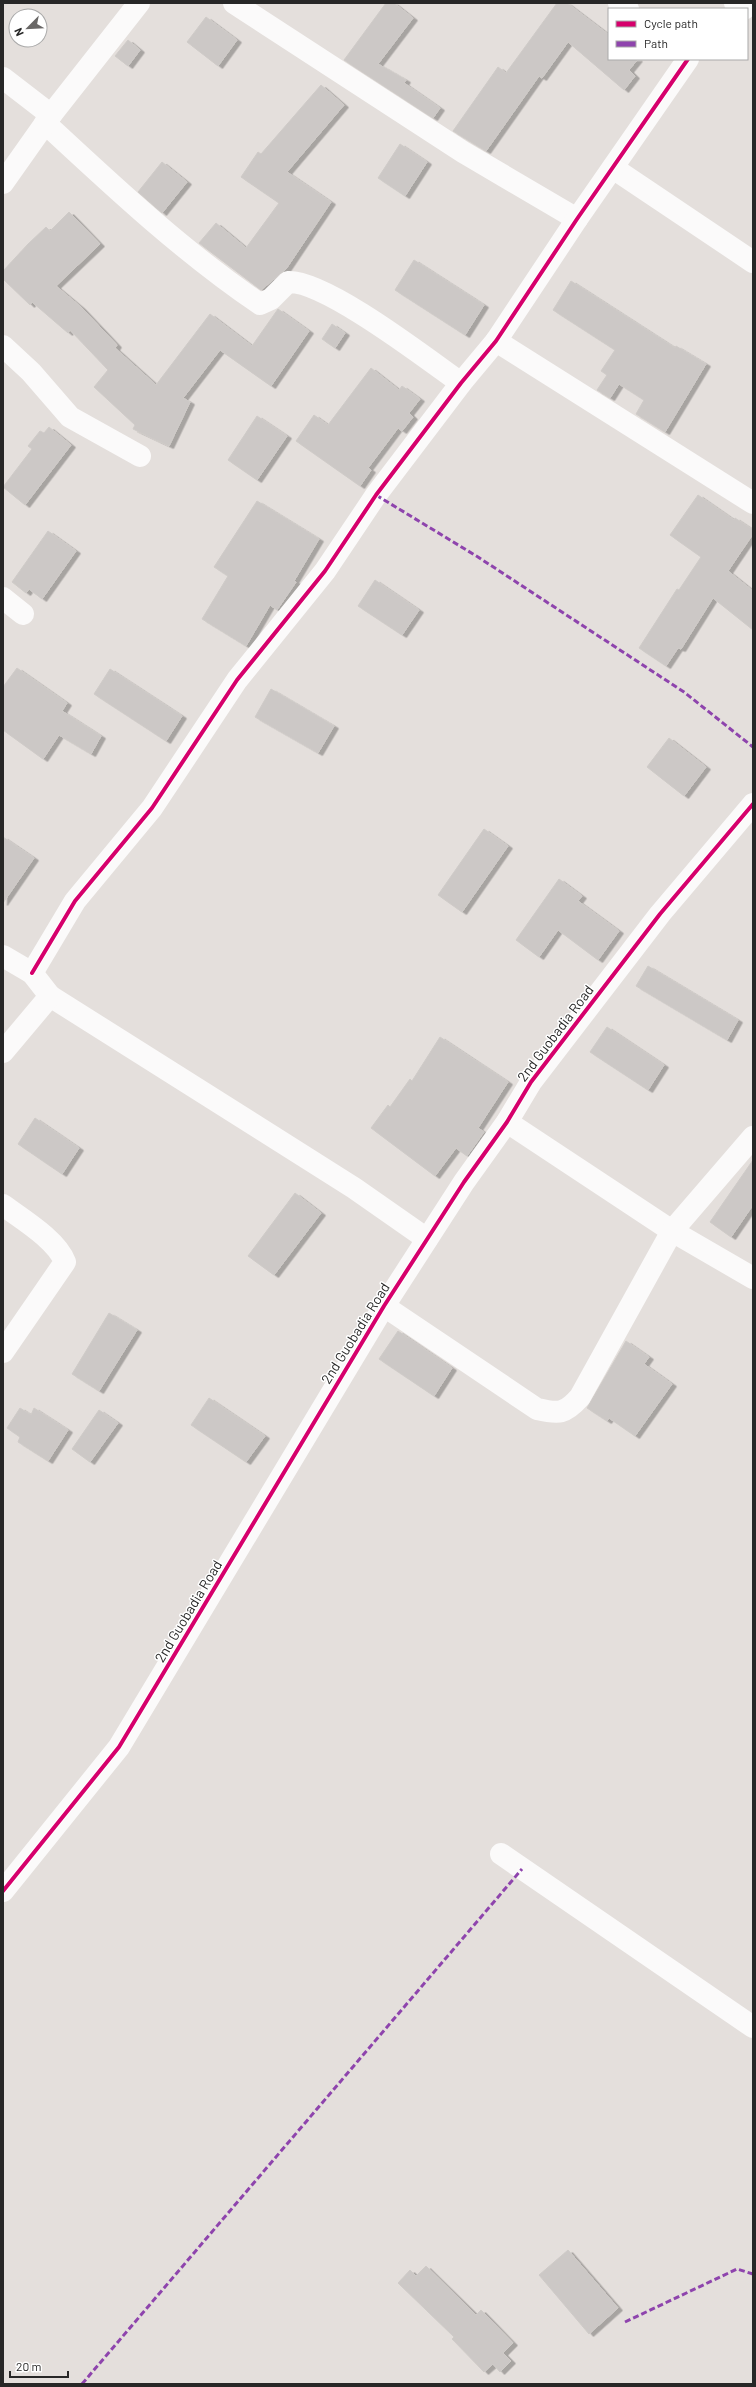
<svg xmlns="http://www.w3.org/2000/svg" width="756" height="2387" font-family="Barlow,sans-serif">
<defs>
<filter id="shadow"><feDropShadow dx="4.5" dy="2.5" stdDeviation="0" flood-color="#0004"/></filter>
</defs>
<rect width="100%" height="100%" fill="#e4dfdc"/>
<g fill="#ccc8c6" stroke="#cfcbc8" filter="url(#shadow)">
<polygon points="386,3 394,3 413,18 378,64 406,80 404,83 440,108 433,118 344,60"/>
<polygon points="557,3 567,3 609,35 609,59 638,59 629,70 635,76 624,90 568,42 542,78 539,76 486,151 453,131 498,67 506,73"/>
<polygon points="206,17 237,40 218,66 187,42"/>
<polygon points="128,40 140,50 128,66 115,56"/>
<polygon points="321,85 344,105 287,172 331,202 286,269 261,290 199,243 216,223 246,248 279,203 241,177 258,152 261,154"/>
<polygon points="400,144 427,162 405,196 378,178"/>
<polygon points="162,162 187,182 162,213 138,192"/>
<polygon points="69,212 100,244 56,286 81,307 117,345 115,348 156,385 210,314 252,346 278,309 309,331 271,386 220,350 183,398 190,402 169,446 133,429 135,425 94,387 108,370 70,330 68,333 32,302 30,305 3,279 3,271 28,244 46,227 50,231"/>
<polygon points="414,260 484,305 465,335 395,290"/>
<polygon points="571,281 675,348 676,346 706,364 665,432 636,414 644,400 619,384 610,398 597,390 607,375 601,371 615,350 553,310"/>
<polygon points="332,324 345,333 335,348 322,339"/>
<polygon points="371,368 399,390 402,386 420,399 409,413 413,417 402,431 398,428 368,468 371,470 360,486 296,441 314,415 328,425"/>
<polygon points="257,416 287,436 257,480 228,460"/>
<polygon points="49,427 71,445 25,505 3,487 32,449 28,446 40,431 44,433"/>
<polygon points="698,495 734,520 735,518 753,530 753,534 728,571 753,591 753,630 713,598 681,649 678,648 666,666 639,648 677,589 679,590 701,557 670,535"/>
<polygon points="257,501 319,539 294,581 296,582 277,610 270,605 246,646 202,619 228,576 214,567"/>
<polygon points="48,531 76,551 42,599 29,589 26,593 12,582"/>
<polygon points="375,580 419,610 402,635 358,606"/>
<polygon points="17,668 67,703 62,711 101,736 91,754 59,735 43,759 3,730 3,687"/>
<polygon points="110,669 182,716 166,741 94,694"/>
<polygon points="271,689 334,726 318,753 255,717"/>
<polygon points="669,738 706,767 684,796 647,767"/>
<polygon points="484,829 508,846 462,912 438,895"/>
<polygon points="3,837 34,858 3,903"/>
<polygon points="559,879 582,896 578,901 619,931 598,960 558,930 539,957 516,940"/>
<polygon points="648,966 738,1020 727,1040 636,986"/>
<polygon points="607,1027 664,1065 648,1090 590,1052"/>
<polygon points="440,1037 508,1082 478,1128 484,1132 467,1156 456,1148 435,1176 371,1128 388,1105 390,1107 410,1079 412,1081"/>
<polygon points="35,1118 79,1148 62,1174 18,1144"/>
<polygon points="753,1160 753,1205 731,1237 710,1222"/>
<polygon points="295,1193 321,1213 274,1275 248,1256"/>
<polygon points="109,1313 137,1330 99,1391 72,1374"/>
<polygon points="398,1331 452,1368 434,1396 379,1359"/>
<polygon points="626,1341 649,1357 644,1364 672,1384 635,1436 609,1418 607,1421 587,1408"/>
<polygon points="209,1398 265,1436 246,1462 191,1425"/>
<polygon points="20,1408 31,1415 34,1408 68,1430 48,1461 18,1442 20,1437 7,1428"/>
<polygon points="99,1410 118,1423 90,1462 72,1449"/>
<polygon points="568,2250 618,2308 589,2334 539,2275"/>
<polygon points="426,2266 476,2315 481,2310 513,2343 503,2353 511,2361 500,2372 493,2364 484,2372 452,2339 454,2337 398,2283 410,2270 416,2276"/>
</g>
<g fill="none" stroke-linecap="round" stroke-linejoin="round">
<g stroke="#fbfafa" stroke-width="22">
<polyline points="234,3 463,152 577,219"/>
<polyline points="619,3 628,9"/>
<polyline points="735,3 744,9"/>
<polyline points="3,78 51,115"/>
<path d="M45,123C114,187 182,251 260,304L271,299L288,282C325,280 427,359 461,383"/>
<polyline points="613,168 753,262"/>
<polyline points="3,183 51,115 139,3"/>
<polyline points="496,341 753,503"/>
<polyline points="3,346 31,372 70,417 140,456"/>
<polyline points="3,598 23,614"/>
<polyline points="3,956 32,973 50,996 354,1188 427,1239"/>
<polyline points="32,973 75,901 152,808 237,680 325,571 376,495 461,383 496,341 577,219 688,59"/>
<polyline points="3,1052 50,996"/>
<polyline points="507,1122 672,1231 753,1278"/>
<path d="M3,1205C22,1219 57,1240 65,1262L3,1352"/>
<path d="M384,1306L537,1409C559,1414 565,1414 580,1397L672,1231L753,1137"/>
<polyline points="501,1854 753,2027"/>
<polyline points="3,1891 119,1747 384,1306 464,1182 507,1122 531,1082 660,914 753,804"/>
</g>
<g stroke="#8e44ad" stroke-width="3" stroke-dasharray="6 3" stroke-linecap="butt">
<polyline points="376,495 478,557 684,692 753,747"/>
<polyline points="625,2322 737,2269 753,2274"/>
<polyline points="82,2384 522,1869"/>
</g>
<defs>
<g id="cycleway">
<polyline points="32,973 75,901 152,808 237,680 325,571 376,495 461,383 496,341 577,219 688,59"/>
<polyline points="3,1891 119,1747 384,1306 464,1182 507,1122 531,1082 660,914 753,804"/>
</g>
</defs>
<use href="#cycleway" stroke="#fff" stroke-width="6"/>
<use href="#cycleway" stroke="#d6006c" stroke-width="4"/>
</g>
<g text-anchor="middle" dominant-baseline="central" stroke-width="3" stroke-linejoin="round" paint-order="stroke">
<g font-size="14" fill="#272727" stroke="#fff">
<text transform="translate(555 1033) rotate(-53)">2nd Guobadia Road</text>
<text transform="translate(355 1333) rotate(-58)">2nd Guobadia Road</text>
<text transform="translate(188 1611) rotate(-59)">2nd Guobadia Road</text>
</g>
</g>
<rect width="756" height="2387" fill="none" stroke="#272727" stroke-width="8"/>
<rect x="608" y="8" width="140" height="52" fill="#ffffff" stroke="#a9a9a9"/>
<rect x="616" y="21" width="20" height="6" fill="#d6006c" stroke="#a9a9a9"/>
<text x="644" y="28" font-size="12" fill="#272727">Cycle path</text>
<rect x="616" y="41" width="20" height="6" fill="#8e44ad" stroke="#a9a9a9"/>
<text x="644" y="48" font-size="12" fill="#272727">Path</text>
<g transform="translate(28 28) rotate(246)"><circle r="19" fill="#ffffff" stroke="#a9a9a9"/>
<path d="M0-3L7 15L0 10L-7 15Z" fill="#696766"/>
<text y="-6" font-size="11" font-weight="bold" text-anchor="middle" fill="#272727">N</text>
</g>
<path d="M10 2371v6h58v-6" fill="none" stroke="#272727" stroke-width="2"/>
<text x="16" y="2371" font-size="12" fill="#272727" stroke="#ffffff" stroke-width="3" paint-order="stroke">20 m</text>
</svg>
